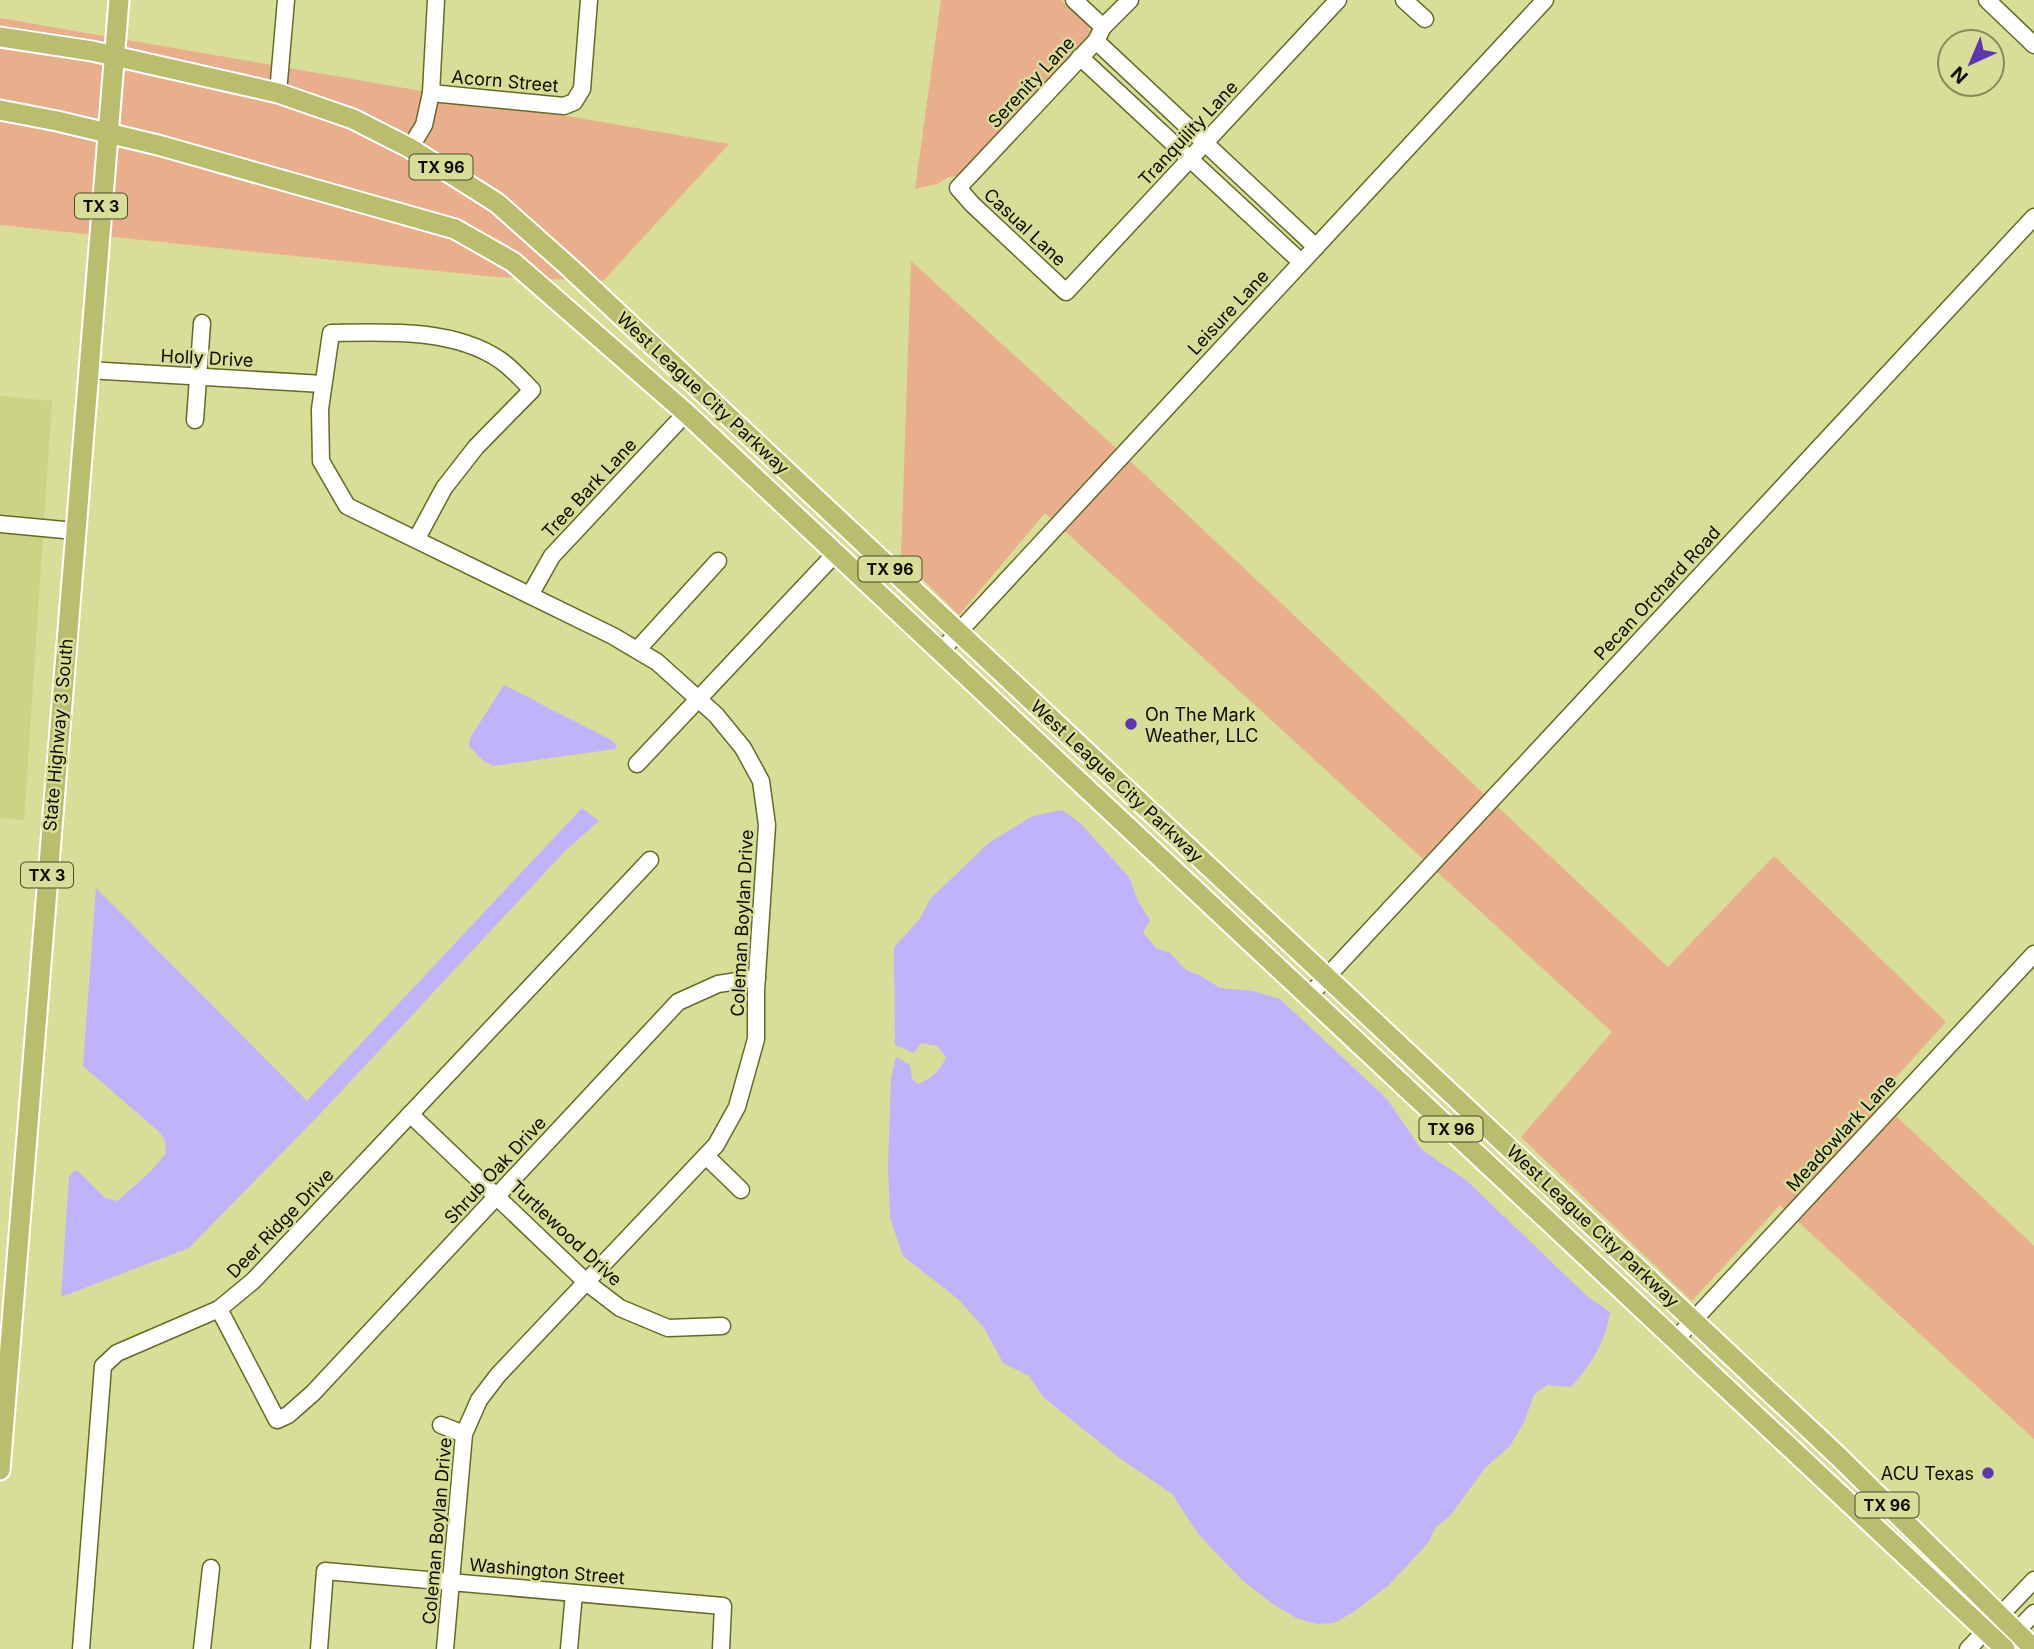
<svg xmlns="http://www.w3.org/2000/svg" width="2034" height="1649" font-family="Inter,sans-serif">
<rect width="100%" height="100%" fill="#d8dd97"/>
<polygon fill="#cdd385" points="0,396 52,401 24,820 0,818"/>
<g fill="#e9af8c">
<polygon points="941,0 1061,0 1088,25 1091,34 962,175 949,177 937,184 915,189"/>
<polygon points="0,18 729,144 603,281 495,277 0,225"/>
<polygon points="911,261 1129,460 1668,967 1774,856 1946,1022 1877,1098 2034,1246 2034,1439 1780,1205 1692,1301 1521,1137 1612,1032 1045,513 959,615 901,558"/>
</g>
<g fill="#c0b3fb">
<polygon points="504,685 611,740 617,745 615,749 493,766 483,761 469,746 470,738"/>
<polygon points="582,808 599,821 565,851 321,1113 189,1248 61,1297 69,1177 74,1171 78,1171 105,1198 117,1201 152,1170 166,1153 165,1140 158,1131 83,1066 96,888 307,1101"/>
<path d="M1062,810L1080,823L1129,877L1138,901L1150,920L1143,932L1156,948L1170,953L1186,970L1201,976L1220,988L1253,991L1280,999L1387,1099L1421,1149L1466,1180L1588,1297L1610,1312C1606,1342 1591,1365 1571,1387L1547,1385L1534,1395L1524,1422L1510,1446L1485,1468L1450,1516L1436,1527L1428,1543L1389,1585L1352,1613L1334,1623L1318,1624L1298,1619L1273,1604L1242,1580L1198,1534L1172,1494L1118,1457L1043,1397L1029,1376L1003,1363L984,1328L958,1299L903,1256L890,1218L888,1167L891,1078L896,1057L910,1065L912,1079L918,1084C932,1078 940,1071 946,1057L937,1046L921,1043L914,1053L895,1045L894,947L919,920L931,898L990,842L1033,816Z"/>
</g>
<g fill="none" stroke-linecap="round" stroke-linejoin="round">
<defs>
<g id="minor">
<polyline points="1074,0 1103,27"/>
<polyline points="1130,0 1103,27 1096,41 958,188 972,204 1066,292 1338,0"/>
<polyline points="1404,0 1425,19"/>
<polyline points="1987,0 2034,45"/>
<polyline points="1096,41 1316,247"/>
<polyline points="1080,57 1301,262"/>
<polyline points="278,93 286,0"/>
<polyline points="431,93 564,106 574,102 582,89 589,0"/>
<polyline points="410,148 424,125 431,93 436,0"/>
<polyline points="88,370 323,384"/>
<polyline points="195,420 202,323"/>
<polyline points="0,524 75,531"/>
<path d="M416,540L444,488L476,447L532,390C522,380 512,368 500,360C453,328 385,332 331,333L320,409L321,461L347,506L613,636L657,662L716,715L743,748L761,781L767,825L756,990V1039L737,1107L716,1145L498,1375L479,1400L464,1434L445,1649"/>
<polyline points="530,595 552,556 686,413"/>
<polyline points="637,650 718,561"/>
<polyline points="940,652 1545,0"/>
<polyline points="637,764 835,554"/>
<polyline points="1309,996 2034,217"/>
<polyline points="410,1114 586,1282 620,1308 668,1328 722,1326"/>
<polyline points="706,1156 741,1190"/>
<polyline points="219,1309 277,1420 288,1415 313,1393 678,1002 718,984 757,978"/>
<polyline points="1676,1339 2034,954"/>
<polyline points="441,1425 464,1434"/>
<polyline points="2009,1639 2034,1613"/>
<polyline points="81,1649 103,1366 117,1353 219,1309 253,1281 650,860"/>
<polyline points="202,1649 211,1568"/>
<polyline points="319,1649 325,1571 723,1606 721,1649"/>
<polyline points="569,1649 574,1593"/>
<polyline points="1968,1649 2034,1580"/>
</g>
<g id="major">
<polyline points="0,37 92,51 278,93 353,119 410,148 497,203 570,268 1839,1457 2034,1649"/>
<polyline points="0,110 57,121 158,145 455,229 513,262 686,413 2005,1649"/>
<polyline points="0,1470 119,0"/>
</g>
</defs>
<use href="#minor" stroke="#666a25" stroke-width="19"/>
<use href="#major" stroke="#fff" stroke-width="23"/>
<use href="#minor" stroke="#fff" stroke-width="16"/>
<use href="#major" stroke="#bbbd6e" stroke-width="19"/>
</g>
<g fill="#5d37af" stroke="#d8dd97" stroke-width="2.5">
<circle cx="1131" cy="724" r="7"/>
<circle cx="1988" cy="1473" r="7"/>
</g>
<g text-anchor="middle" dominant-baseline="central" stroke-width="5" stroke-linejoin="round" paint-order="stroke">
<g fill="#d8dd97" stroke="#4a4b2d" stroke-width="2">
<rect x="409.5" y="154.5" width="63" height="25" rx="5"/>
<rect x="75" y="193.5" width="52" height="25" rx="5"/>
<rect x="858.5" y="556.5" width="63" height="25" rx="5"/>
<rect x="21" y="862.5" width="52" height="25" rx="5"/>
<rect x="1419.5" y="1116.5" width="63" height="25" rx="5"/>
<rect x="1855.5" y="1492.5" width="63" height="25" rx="5"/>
</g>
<g font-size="16" font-weight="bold" fill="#0d0d00">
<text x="441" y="167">TX 96</text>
<text x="101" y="206">TX 3</text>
<text x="890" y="569">TX 96</text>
<text x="47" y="875">TX 3</text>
<text x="1451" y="1129">TX 96</text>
<text x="1887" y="1505">TX 96</text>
</g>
<g font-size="18" fill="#0d0d00" stroke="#d8dd97">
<text transform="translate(505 81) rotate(5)">Acorn Street</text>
<text transform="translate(1031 82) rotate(-47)">Serenity Lane</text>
<text transform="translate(1188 133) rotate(-47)">Tranquility Lane</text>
<text transform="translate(1025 227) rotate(43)">Casual Lane</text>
<text transform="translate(1228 312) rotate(-47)">Leisure Lane</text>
<text transform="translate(207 358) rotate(3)">Holly Drive</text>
<text transform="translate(703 393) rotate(43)">West League City Parkway</text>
<text transform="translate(589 488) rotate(-47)">Tree Bark Lane</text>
<text transform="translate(1657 593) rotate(-47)">Pecan Orchard Road</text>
<text transform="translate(58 735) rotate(-85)">State Highway 3 South</text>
<text transform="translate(1117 781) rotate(43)">West League City Parkway</text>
<text transform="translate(742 923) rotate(-87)">Coleman Boylan Drive</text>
<text transform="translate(1841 1133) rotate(-47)">Meadowlark Lane</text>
<text transform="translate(495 1170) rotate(-47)">Shrub Oak Drive</text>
<text transform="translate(280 1223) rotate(-46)">Deer Ridge Drive</text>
<text transform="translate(1593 1226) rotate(43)">West League City Parkway</text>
<text transform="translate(566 1233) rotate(43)">Turtlewood Drive</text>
<text transform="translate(437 1531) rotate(-85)">Coleman Boylan Drive</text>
<text transform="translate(547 1571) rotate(5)">Washington Street</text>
</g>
<g font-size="18" fill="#0d0d00" stroke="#d8dd97" text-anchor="start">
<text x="1145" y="714">On The Mark<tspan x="1145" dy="21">Weather, LLC</tspan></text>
<text x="1974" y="1473" text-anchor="end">ACU Texas</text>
</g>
</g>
<g transform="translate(1971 63) rotate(224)"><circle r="33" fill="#d8dd97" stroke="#878a5b" stroke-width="2"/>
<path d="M0-5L12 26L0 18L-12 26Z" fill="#5d37af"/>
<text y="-10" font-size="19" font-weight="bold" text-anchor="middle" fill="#0d0d00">N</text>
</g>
</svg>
